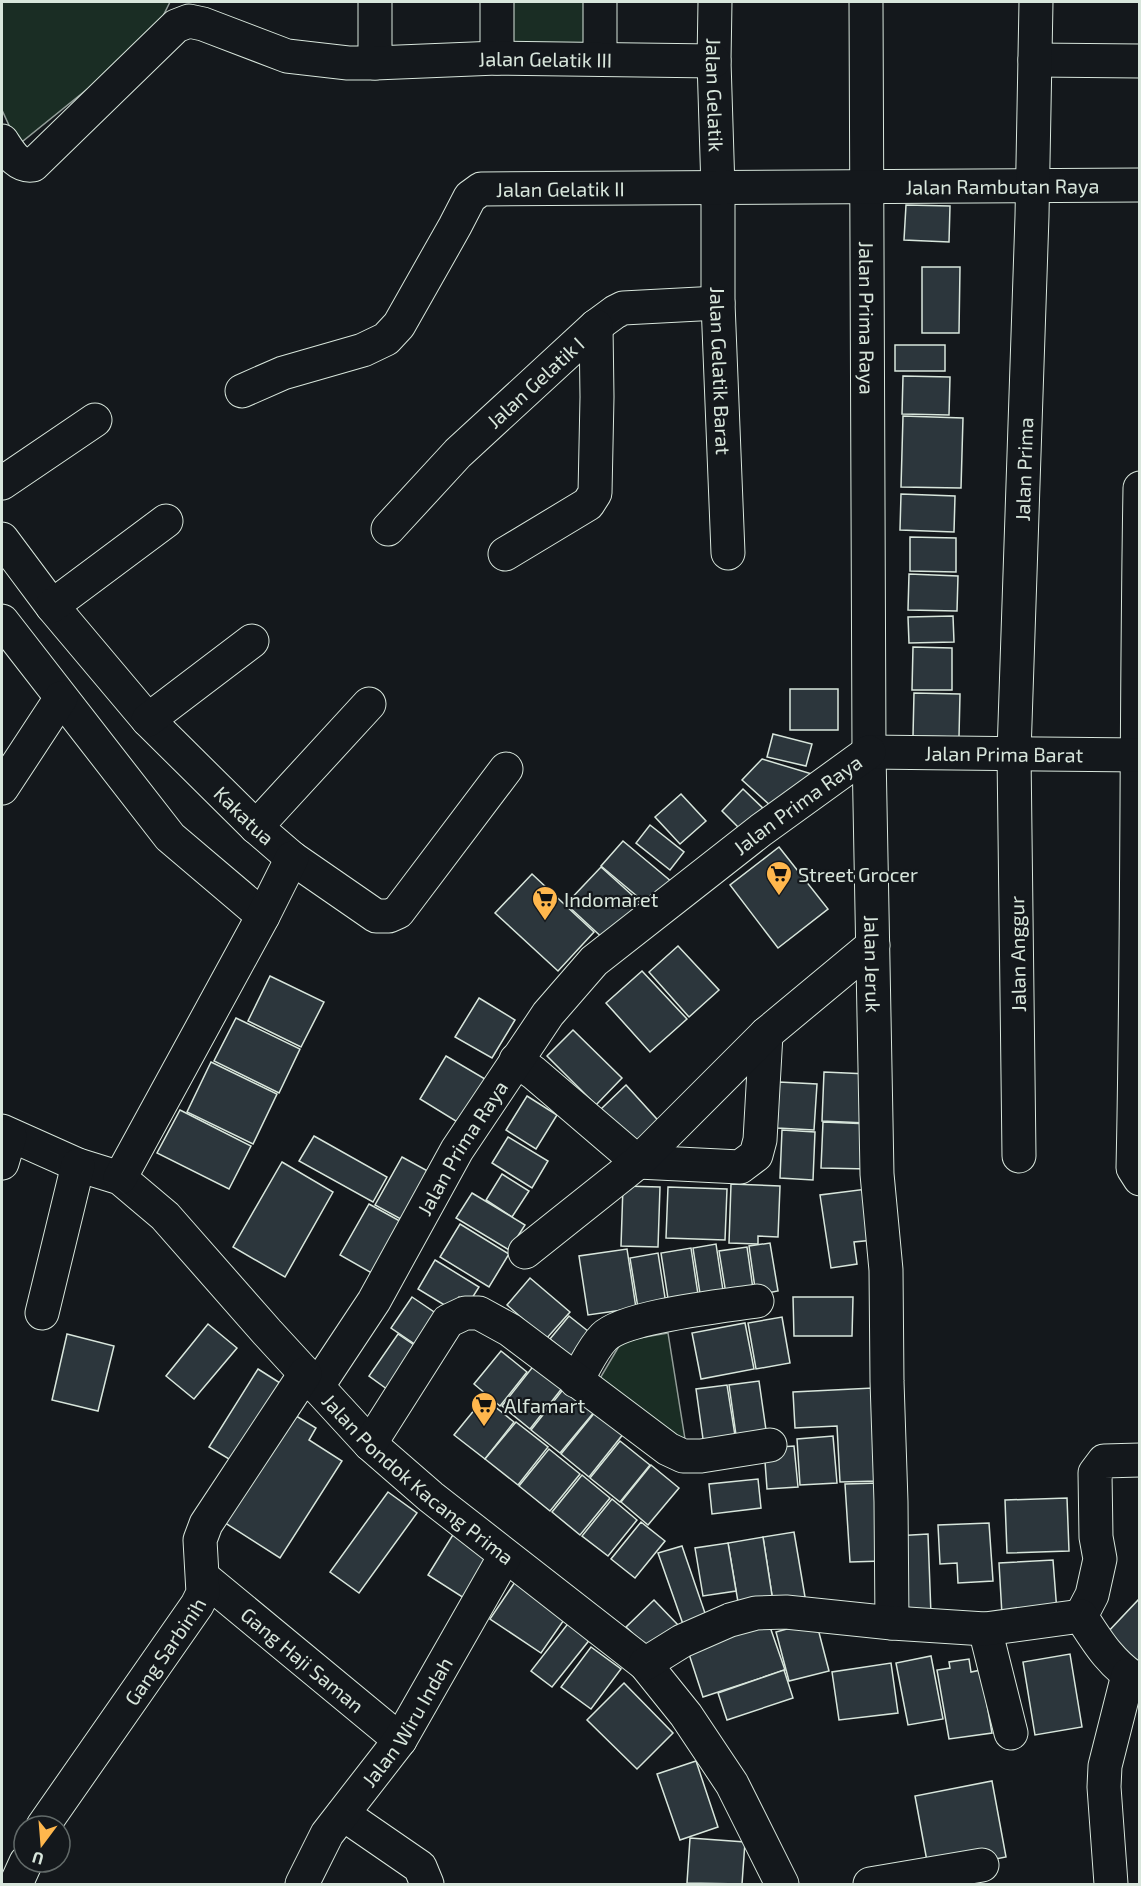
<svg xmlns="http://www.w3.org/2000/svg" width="1141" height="1886" font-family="'Exo 2',sans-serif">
<rect width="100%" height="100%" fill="#14181c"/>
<g fill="#1a2d24" stroke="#939e99" stroke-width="1.5">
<polygon points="2,2 170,2 153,36 18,145 2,110"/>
<polygon points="508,2 588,2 587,48 509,46"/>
<polygon points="668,1333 685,1439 664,1442 596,1385 622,1341"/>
</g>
<g fill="#2c363c" stroke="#d8e6dc" stroke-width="1.5">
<polygon points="906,205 950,206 949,242 904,240"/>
<polygon points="922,267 960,267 959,333 922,333"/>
<rect x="895" y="345" width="50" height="26"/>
<polygon points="903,376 950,377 949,415 902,414"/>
<polygon points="903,416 963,418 961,488 901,487"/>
<polygon points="901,494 955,496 954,532 900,530"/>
<polygon points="910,537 956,538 956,572 910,571"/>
<polygon points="909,574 958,576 957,611 908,610"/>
<polygon points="953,616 954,642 909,643 908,617"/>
<polygon points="913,647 952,648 952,690 912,690"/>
<rect x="790" y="689" width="48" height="41"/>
<polygon points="914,693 960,694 959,737 913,736"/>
<polygon points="773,734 812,744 806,766 767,757"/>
<polygon points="762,759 812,774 771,806 742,780"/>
<polygon points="743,789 767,812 745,834 722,811"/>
<polygon points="681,794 706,821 680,844 655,817"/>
<polygon points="650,825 684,852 670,870 636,843"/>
<polygon points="623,841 672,882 650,907 601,866"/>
<polygon points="779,847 828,909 778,948 730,885"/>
<polygon points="601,867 642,904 607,942 566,904"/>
<polygon points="532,874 594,932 558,971 495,913"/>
<polygon points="678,946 719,990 689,1017 649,972"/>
<polygon points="642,971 687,1019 650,1052 606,1003"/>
<polygon points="270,976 324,1002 301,1047 248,1021"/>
<polygon points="479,998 515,1020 492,1058 455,1037"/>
<polygon points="236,1018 300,1049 279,1093 214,1061"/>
<polygon points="573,1030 622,1078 596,1105 547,1056"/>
<polygon points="446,1056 485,1079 459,1123 420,1099"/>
<polygon points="211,1062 277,1094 253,1144 187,1112"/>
<polygon points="824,1072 868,1074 866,1123 822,1121"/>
<polygon points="779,1082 817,1084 814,1130 777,1128"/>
<polygon points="626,1085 665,1128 640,1150 601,1109"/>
<polygon points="527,1096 557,1115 536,1149 506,1130"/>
<polygon points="180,1110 251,1146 229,1189 157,1153"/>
<polygon points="823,1122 871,1124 869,1169 821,1168"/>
<polygon points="782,1130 815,1132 813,1180 780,1178"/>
<polygon points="314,1136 387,1177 373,1202 299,1161"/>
<polygon points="508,1137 548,1161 532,1188 492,1163"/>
<polygon points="402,1157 435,1175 408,1223 375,1205"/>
<polygon points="282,1162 333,1192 285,1277 233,1247"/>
<polygon points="502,1174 529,1191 512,1217 486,1200"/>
<polygon points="731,1184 780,1186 778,1237 758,1236 758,1244 729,1243"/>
<polygon points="623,1186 660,1187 658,1247 621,1246"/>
<polygon points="668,1187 727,1189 725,1240 666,1238"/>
<polygon points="867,1189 874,1240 854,1242 857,1264 831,1268 820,1195"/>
<polygon points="472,1193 525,1225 509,1250 456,1218"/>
<polygon points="369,1204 407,1225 377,1276 340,1255"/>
<polygon points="460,1224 509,1254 489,1287 440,1257"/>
<polygon points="770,1243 778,1291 756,1295 749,1246"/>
<polygon points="716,1244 724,1297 701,1300 693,1248"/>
<polygon points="747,1247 754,1296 727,1300 719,1251"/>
<polygon points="691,1248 699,1301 669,1305 661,1253"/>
<polygon points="627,1249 636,1308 588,1315 579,1256"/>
<polygon points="658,1253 666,1304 638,1308 630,1258"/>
<polygon points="435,1260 479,1287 469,1303 459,1297 451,1309 418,1289"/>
<polygon points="530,1278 570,1312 546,1339 507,1305"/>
<polygon points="412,1297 443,1318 422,1349 391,1328"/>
<polygon points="793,1297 853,1297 852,1336 794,1336"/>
<polygon points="569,1316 598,1339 579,1362 550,1339"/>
<polygon points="782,1317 790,1363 756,1369 748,1323"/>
<polygon points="745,1323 754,1369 701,1379 692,1333"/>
<polygon points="208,1324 237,1348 194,1399 166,1376"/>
<polygon points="67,1334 114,1346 98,1411 52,1400"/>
<polygon points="398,1334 420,1349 391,1392 369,1376"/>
<polygon points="501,1351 527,1372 500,1406 474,1384"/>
<polygon points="535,1364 563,1387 530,1429 502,1406"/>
<polygon points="258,1369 288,1388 239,1465 209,1447"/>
<polygon points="759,1381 767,1437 737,1442 729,1385"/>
<polygon points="727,1385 736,1442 704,1446 696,1389"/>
<polygon points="565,1387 595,1411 560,1453 531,1430"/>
<polygon points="873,1388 877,1481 840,1482 837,1426 795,1428 793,1392"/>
<polygon points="484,1398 514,1422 485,1459 454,1435"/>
<polygon points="288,1411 316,1428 309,1440 342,1461 280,1558 219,1519"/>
<polygon points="596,1411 624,1433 589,1477 561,1454"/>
<polygon points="516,1422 548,1447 518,1485 485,1459"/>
<polygon points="833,1436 837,1483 800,1485 797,1439"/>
<polygon points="620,1441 650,1465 620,1502 590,1478"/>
<polygon points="794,1446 798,1487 767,1489 764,1448"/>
<polygon points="549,1449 580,1474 550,1511 519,1486"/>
<polygon points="651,1465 679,1488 648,1525 621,1502"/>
<polygon points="582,1475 610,1498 580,1535 552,1512"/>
<polygon points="758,1479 761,1508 712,1514 709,1484"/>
<polygon points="879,1483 883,1561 850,1562 845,1484"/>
<polygon points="388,1492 417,1513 359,1593 330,1572"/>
<polygon points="1067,1498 1069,1551 1007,1553 1005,1500"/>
<polygon points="612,1499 637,1520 608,1556 582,1536"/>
<polygon points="641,1522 665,1541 635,1578 611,1559"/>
<polygon points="989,1523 993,1581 958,1583 957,1563 940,1564 938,1525"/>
<polygon points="794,1532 805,1597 773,1602 763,1537"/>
<polygon points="454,1533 493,1558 467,1600 428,1575"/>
<polygon points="928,1534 931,1615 899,1616 895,1536"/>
<polygon points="763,1537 773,1602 739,1608 728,1543"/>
<polygon points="728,1543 736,1591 703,1596 695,1548"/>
<polygon points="682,1546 707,1619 684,1627 658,1553"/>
<polygon points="1053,1560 1057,1612 1002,1615 999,1563"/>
<polygon points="515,1582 566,1617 541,1653 490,1619"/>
<polygon points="1140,1598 1140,1667 1105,1635"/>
<polygon points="654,1600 679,1626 652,1652 626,1627"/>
<polygon points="570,1621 591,1638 552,1687 531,1671"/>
<polygon points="816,1621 829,1671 789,1681 776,1632"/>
<polygon points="769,1624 785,1670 703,1697 688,1651"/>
<polygon points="591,1647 621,1669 591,1709 561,1687"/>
<polygon points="1070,1654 1082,1727 1035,1735 1023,1662"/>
<polygon points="931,1656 943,1719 908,1725 896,1663"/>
<polygon points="969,1659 971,1672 981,1670 992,1733 949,1739 937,1670 950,1668 949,1662"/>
<polygon points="891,1663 898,1713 839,1720 832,1672"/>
<polygon points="784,1670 793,1698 727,1720 718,1693"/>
<polygon points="624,1683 673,1733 637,1769 587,1720"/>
<polygon points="696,1761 718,1827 680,1840 657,1774"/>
<polygon points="992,1781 1006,1857 929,1872 915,1796"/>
<polygon points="690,1838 745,1842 742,1884 687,1883"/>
</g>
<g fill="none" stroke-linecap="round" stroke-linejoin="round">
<defs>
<g id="minor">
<polyline points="375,2 375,63"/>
<path id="s1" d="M715,2L714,61L718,189V303L728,553"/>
<path id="s2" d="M866,2L869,752L877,1174L886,1270L887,1381L891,1502L892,1623"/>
<polyline points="497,58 497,2"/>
<polyline points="600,59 600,2"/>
<polyline points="1035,60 1140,61"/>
<path id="s3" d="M2,141C10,153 17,167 33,165L176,26L189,21L203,24L287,56L348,63H375L497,58L714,61"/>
<path id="s4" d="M242,391L283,373L363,350L386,339L399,325L455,226L470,197L481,189L1140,185"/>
<polyline points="2,483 95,420"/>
<path d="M1140,488C1136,715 1138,942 1133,1168L1140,1179"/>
<path id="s5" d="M388,529L458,453L596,326L615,312L623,308L718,303"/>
<path id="s6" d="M2,539L52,606L148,720L256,827L292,858L376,916H389L398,912L506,769"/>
<polyline points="505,554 588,504 595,493 597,397 596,326"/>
<polyline points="52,606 166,521"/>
<polyline points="2,621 170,837 263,916"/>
<polyline points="148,720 252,641"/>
<path id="s7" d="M869,752L1140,755"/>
<polyline points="2,788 61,698"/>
<polyline points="256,827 369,704"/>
<polyline points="516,1060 534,1073 638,1162 740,1167 756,1155 760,1140 766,1034"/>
<path id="s8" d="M2,1131L78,1165L120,1178L165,1216L267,1332L370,1444L431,1497L645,1664L686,1715L732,1784L782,1884"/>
<path id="s9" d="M1019,1156L1014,753L1032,216L1036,2"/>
<polyline points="2,1163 10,1136"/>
<polyline points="120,1178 263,916 292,858"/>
<polyline points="525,1252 638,1162 766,1034 873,945"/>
<polyline points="42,1313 78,1165"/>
<path d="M576,1381C585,1367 592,1349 604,1337C625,1316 724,1306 757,1301"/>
<path id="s10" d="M317,1387L374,1301L457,1150L548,1014L594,961L761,830L869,752"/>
<polyline points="370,1444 448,1321 465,1313 479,1313 510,1330 668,1449 683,1456 701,1456 770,1445"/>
<path id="s11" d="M204,1578L400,1740"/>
<polyline points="1081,1616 1092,1595 1100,1559 1096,1537 1095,1473 1104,1461 1140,1460"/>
<polyline points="985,1629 1011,1733"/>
<path d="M645,1664L682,1641L730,1620L756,1613L786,1612L892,1623L985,1629L1081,1616C1097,1641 1112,1666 1140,1682"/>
<polyline points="343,1814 420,1867 427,1884"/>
<path id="s12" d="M43,1826L197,1605L203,1593L200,1540L206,1524L305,1374"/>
<polyline points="16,1884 26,1862"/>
<path id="s13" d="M302,1884L327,1834L400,1740L505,1556"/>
<polyline points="870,1884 982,1865"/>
<polyline points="1111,1884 1104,1787 1105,1766 1128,1675"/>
</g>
</defs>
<use href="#minor" stroke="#d8e6dc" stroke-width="35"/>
<use href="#minor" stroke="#14181c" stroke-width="33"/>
</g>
<defs>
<symbol id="supermarket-pin" viewBox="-11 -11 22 30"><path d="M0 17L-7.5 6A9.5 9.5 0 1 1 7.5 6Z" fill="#ffb74d" stroke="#14181c"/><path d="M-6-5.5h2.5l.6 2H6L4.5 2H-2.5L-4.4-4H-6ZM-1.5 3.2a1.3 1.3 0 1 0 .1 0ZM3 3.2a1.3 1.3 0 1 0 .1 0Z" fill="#111"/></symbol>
</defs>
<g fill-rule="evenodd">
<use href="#supermarket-pin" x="764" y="859" width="30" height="40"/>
<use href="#supermarket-pin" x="530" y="884" width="30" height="40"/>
<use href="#supermarket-pin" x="469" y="1390" width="30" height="40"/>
</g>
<g text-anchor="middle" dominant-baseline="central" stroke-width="4.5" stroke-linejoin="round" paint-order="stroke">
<g font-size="20" fill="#d8e6dc" stroke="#14181c">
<text stroke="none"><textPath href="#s3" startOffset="618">Jalan Gelatik III</textPath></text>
<text stroke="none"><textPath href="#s1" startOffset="93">Jalan Gelatik</textPath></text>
<text stroke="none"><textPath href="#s4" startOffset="854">Jalan Rambutan Raya</textPath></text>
<text stroke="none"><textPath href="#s4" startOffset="412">Jalan Gelatik II</textPath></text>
<text stroke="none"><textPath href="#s2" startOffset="316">Jalan Prima Raya</textPath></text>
<text stroke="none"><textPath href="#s1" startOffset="369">Jalan Gelatik Barat</textPath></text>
<text stroke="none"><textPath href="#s5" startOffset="208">Jalan Gelatik I</textPath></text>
<text stroke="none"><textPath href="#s9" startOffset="687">Jalan Prima</textPath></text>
<text stroke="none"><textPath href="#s7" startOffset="135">Jalan Prima Barat</textPath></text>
<text stroke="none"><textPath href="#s10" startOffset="766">Jalan Prima Raya</textPath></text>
<text stroke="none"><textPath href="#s6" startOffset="368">Kakatua</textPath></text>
<text transform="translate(1017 954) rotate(-91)">Jalan Anggur</text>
<text stroke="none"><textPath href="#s2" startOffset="962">Jalan Jeruk</textPath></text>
<text stroke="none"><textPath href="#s10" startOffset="280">Jalan Prima Raya</textPath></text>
<text stroke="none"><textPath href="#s8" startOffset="552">Jalan Pondok Kacang Prima</textPath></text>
<text stroke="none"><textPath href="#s12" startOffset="213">Gang Sarbinih</textPath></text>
<text stroke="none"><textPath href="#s11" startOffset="128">Gang Haji Saman</textPath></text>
<text stroke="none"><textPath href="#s13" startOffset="194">Jalan Wiru Indah</textPath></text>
</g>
<g font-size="20" fill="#d8e6dc" stroke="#14181c" text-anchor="start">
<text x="798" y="874">Street Grocer</text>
<text x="564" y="899">Indomaret</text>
<text x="504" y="1405">Alfamart</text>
</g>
</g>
<rect width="1141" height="1886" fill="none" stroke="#d8e6dc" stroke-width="6"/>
<g transform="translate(42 1844) rotate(196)"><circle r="28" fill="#14181c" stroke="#626a69" stroke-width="1.5"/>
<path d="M0-4.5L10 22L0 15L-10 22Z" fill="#ffb74d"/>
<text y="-9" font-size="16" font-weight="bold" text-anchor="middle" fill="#d8e6dc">U</text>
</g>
</svg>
